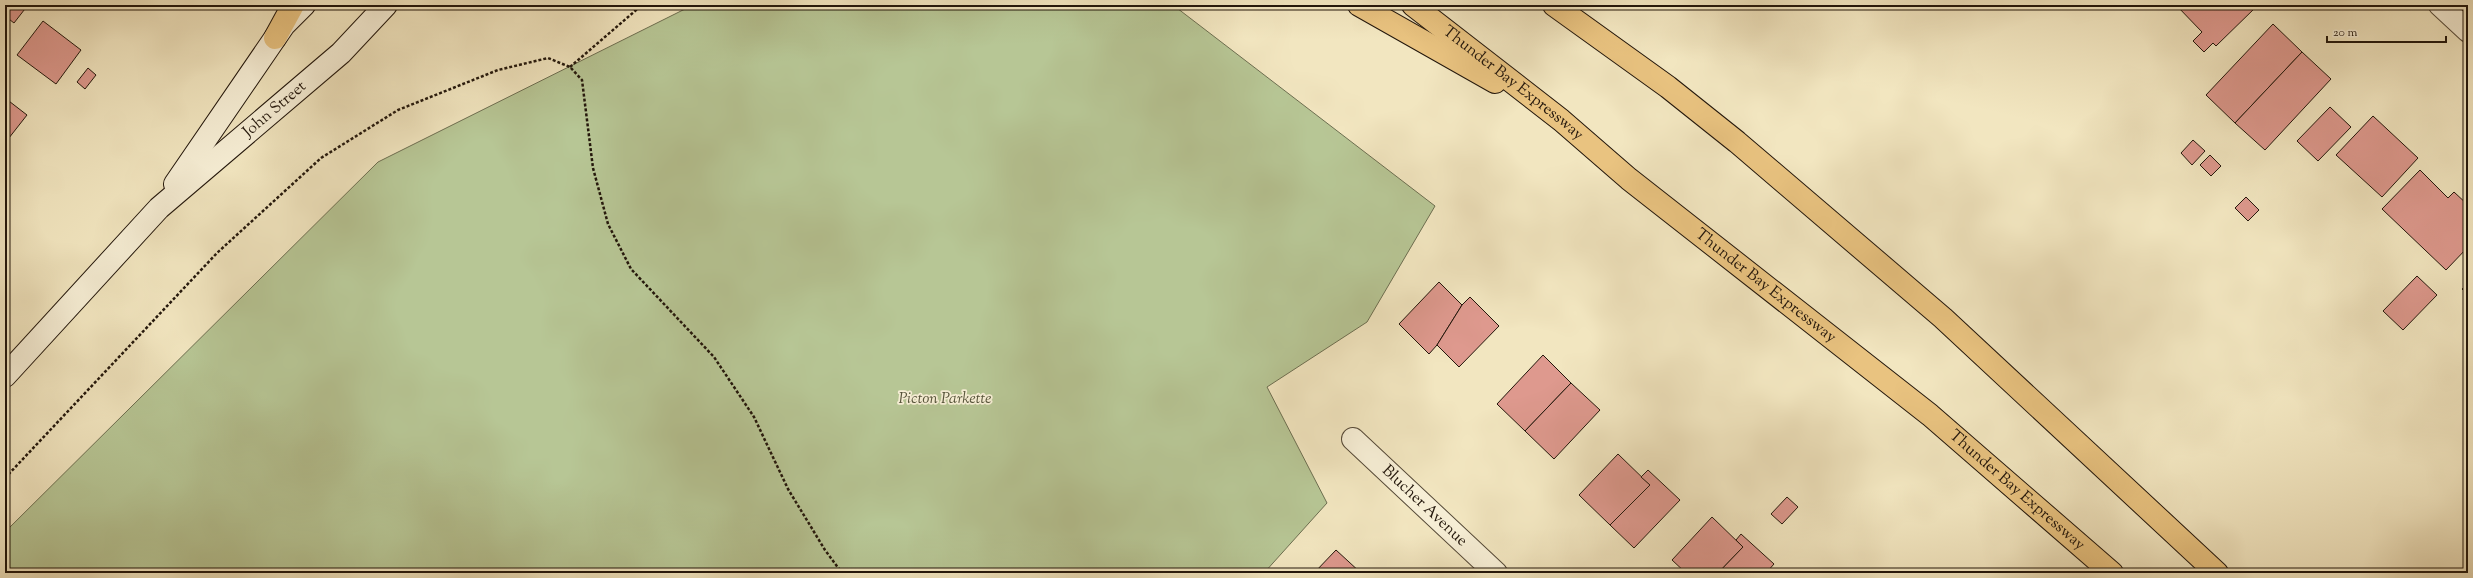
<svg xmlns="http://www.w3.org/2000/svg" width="2473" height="578" font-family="'Sorts Mill Goudy',serif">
<rect width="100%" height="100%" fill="#f2e6c0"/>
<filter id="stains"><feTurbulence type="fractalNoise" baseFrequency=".005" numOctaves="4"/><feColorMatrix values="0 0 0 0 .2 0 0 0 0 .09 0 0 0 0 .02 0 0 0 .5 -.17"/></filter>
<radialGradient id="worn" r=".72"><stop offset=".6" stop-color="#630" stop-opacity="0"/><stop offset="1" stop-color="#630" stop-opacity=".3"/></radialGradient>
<polygon fill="#b7c695" stroke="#6c6e50" points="693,5 1173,5 1435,206 1367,322 1267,387 1327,503 1264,573 5,573 5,532 378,162"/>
<g fill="#de998e" stroke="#22160b">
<polygon points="5,5 28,5 14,23 5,16"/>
<polygon points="2176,5 2254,5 2256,7 2216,46 2213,43 2204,52 2193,41 2202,32"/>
<polygon points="43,21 81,50 56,84 17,55"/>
<polygon points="2273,24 2302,52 2235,123 2206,95"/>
<polygon points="2302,52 2331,79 2265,150 2235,123"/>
<polygon points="88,68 96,75 85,89 77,82"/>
<polygon points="5,98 27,115 5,143"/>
<polygon points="2330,107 2351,127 2318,161 2297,141"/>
<polygon points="2373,116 2418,158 2382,197 2336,155"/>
<polygon points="2193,140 2205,151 2192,165 2181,153"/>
<polygon points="2210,155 2221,166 2211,176 2200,165"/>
<polygon points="2420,170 2448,198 2454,192 2468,205 2468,247 2446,270 2382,209"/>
<polygon points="2246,197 2259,210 2248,221 2235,208"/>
<polygon points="2417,276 2437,295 2403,330 2383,311"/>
<polygon points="1439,282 1462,305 1437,345 1429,354 1399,324"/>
<polygon points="2468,284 2468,295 2462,289"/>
<polygon points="1470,297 1499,326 1459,367 1437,345 1462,305"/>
<polygon points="1543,355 1571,383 1525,431 1497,404"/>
<polygon points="1571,383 1600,410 1554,459 1525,431"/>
<polygon points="1618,454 1650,485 1610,525 1579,495"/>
<polygon points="1648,470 1680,500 1634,548 1610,525 1650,485 1641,477"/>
<polygon points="1787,497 1798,507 1782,524 1771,514"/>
<polygon points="1712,517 1743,547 1718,573 1686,573 1672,560"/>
<polygon points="1741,534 1774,564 1766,573 1718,573 1743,547 1736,540"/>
<polygon points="1336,550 1361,573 1314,573"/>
</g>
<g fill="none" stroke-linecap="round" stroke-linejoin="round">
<defs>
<g id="street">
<polyline points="2440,5 2468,31"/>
<path id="s1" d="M1353,439L1496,573"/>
</g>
<g id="secondary">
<polyline points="175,184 284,25 304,5"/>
<path id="s2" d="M5,376L159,208L341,53L386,5"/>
</g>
<g id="highway">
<polyline points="1359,5 1495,82"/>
<path id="s3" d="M1413,5L1561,120L1629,179L1930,415L2112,573"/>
<polyline points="1554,5 1668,87 1737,142 1943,318 2217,573"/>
<polyline points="275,38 293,5"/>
</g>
</defs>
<use href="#street" stroke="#564a38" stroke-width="24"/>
<use href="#secondary" stroke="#22160b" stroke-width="24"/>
<use href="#highway" stroke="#22160b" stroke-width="24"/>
<g stroke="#22160b" stroke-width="2.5" stroke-dasharray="3 2" stroke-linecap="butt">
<polyline points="570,67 642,5"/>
<polyline points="5,478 217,253 321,158 398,110 498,70 548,58 570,67 582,80 593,168 608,224 631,269 714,357 754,417 788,489 825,550 842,573"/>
</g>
<use href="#street" stroke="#f7efd6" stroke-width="22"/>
<use href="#secondary" stroke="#f7efd6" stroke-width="22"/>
<use href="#highway" stroke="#e9c380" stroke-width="22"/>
</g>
<g text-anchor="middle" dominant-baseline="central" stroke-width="3.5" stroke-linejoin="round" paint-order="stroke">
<g font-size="16" fill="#22160b" stroke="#f7efd6">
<text stroke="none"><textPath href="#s3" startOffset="127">Thunder Bay Expressway</textPath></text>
<text stroke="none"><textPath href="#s2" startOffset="380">John Street</textPath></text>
<text stroke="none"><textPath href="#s3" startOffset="451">Thunder Bay Expressway</textPath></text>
<text stroke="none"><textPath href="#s3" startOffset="775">Thunder Bay Expressway</textPath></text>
<text stroke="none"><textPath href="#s1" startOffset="98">Blucher Avenue</textPath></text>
</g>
<g font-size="16" font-style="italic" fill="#56543b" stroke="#f7efd6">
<text x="945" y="399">Picton Parkette</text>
</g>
</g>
<rect width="2473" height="578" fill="none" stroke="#f2e6c0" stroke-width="20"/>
<rect x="6" y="6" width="2461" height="566" fill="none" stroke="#22160b" stroke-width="2"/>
<rect x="10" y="10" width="2453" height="558" fill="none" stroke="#22160b"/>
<path d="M2327 36v6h119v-6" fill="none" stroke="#22160b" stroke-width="2"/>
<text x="2333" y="36" font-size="12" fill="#22160b" stroke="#f7efd6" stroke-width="3" paint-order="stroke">20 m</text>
<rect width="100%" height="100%" filter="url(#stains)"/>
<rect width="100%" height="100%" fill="url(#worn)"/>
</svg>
